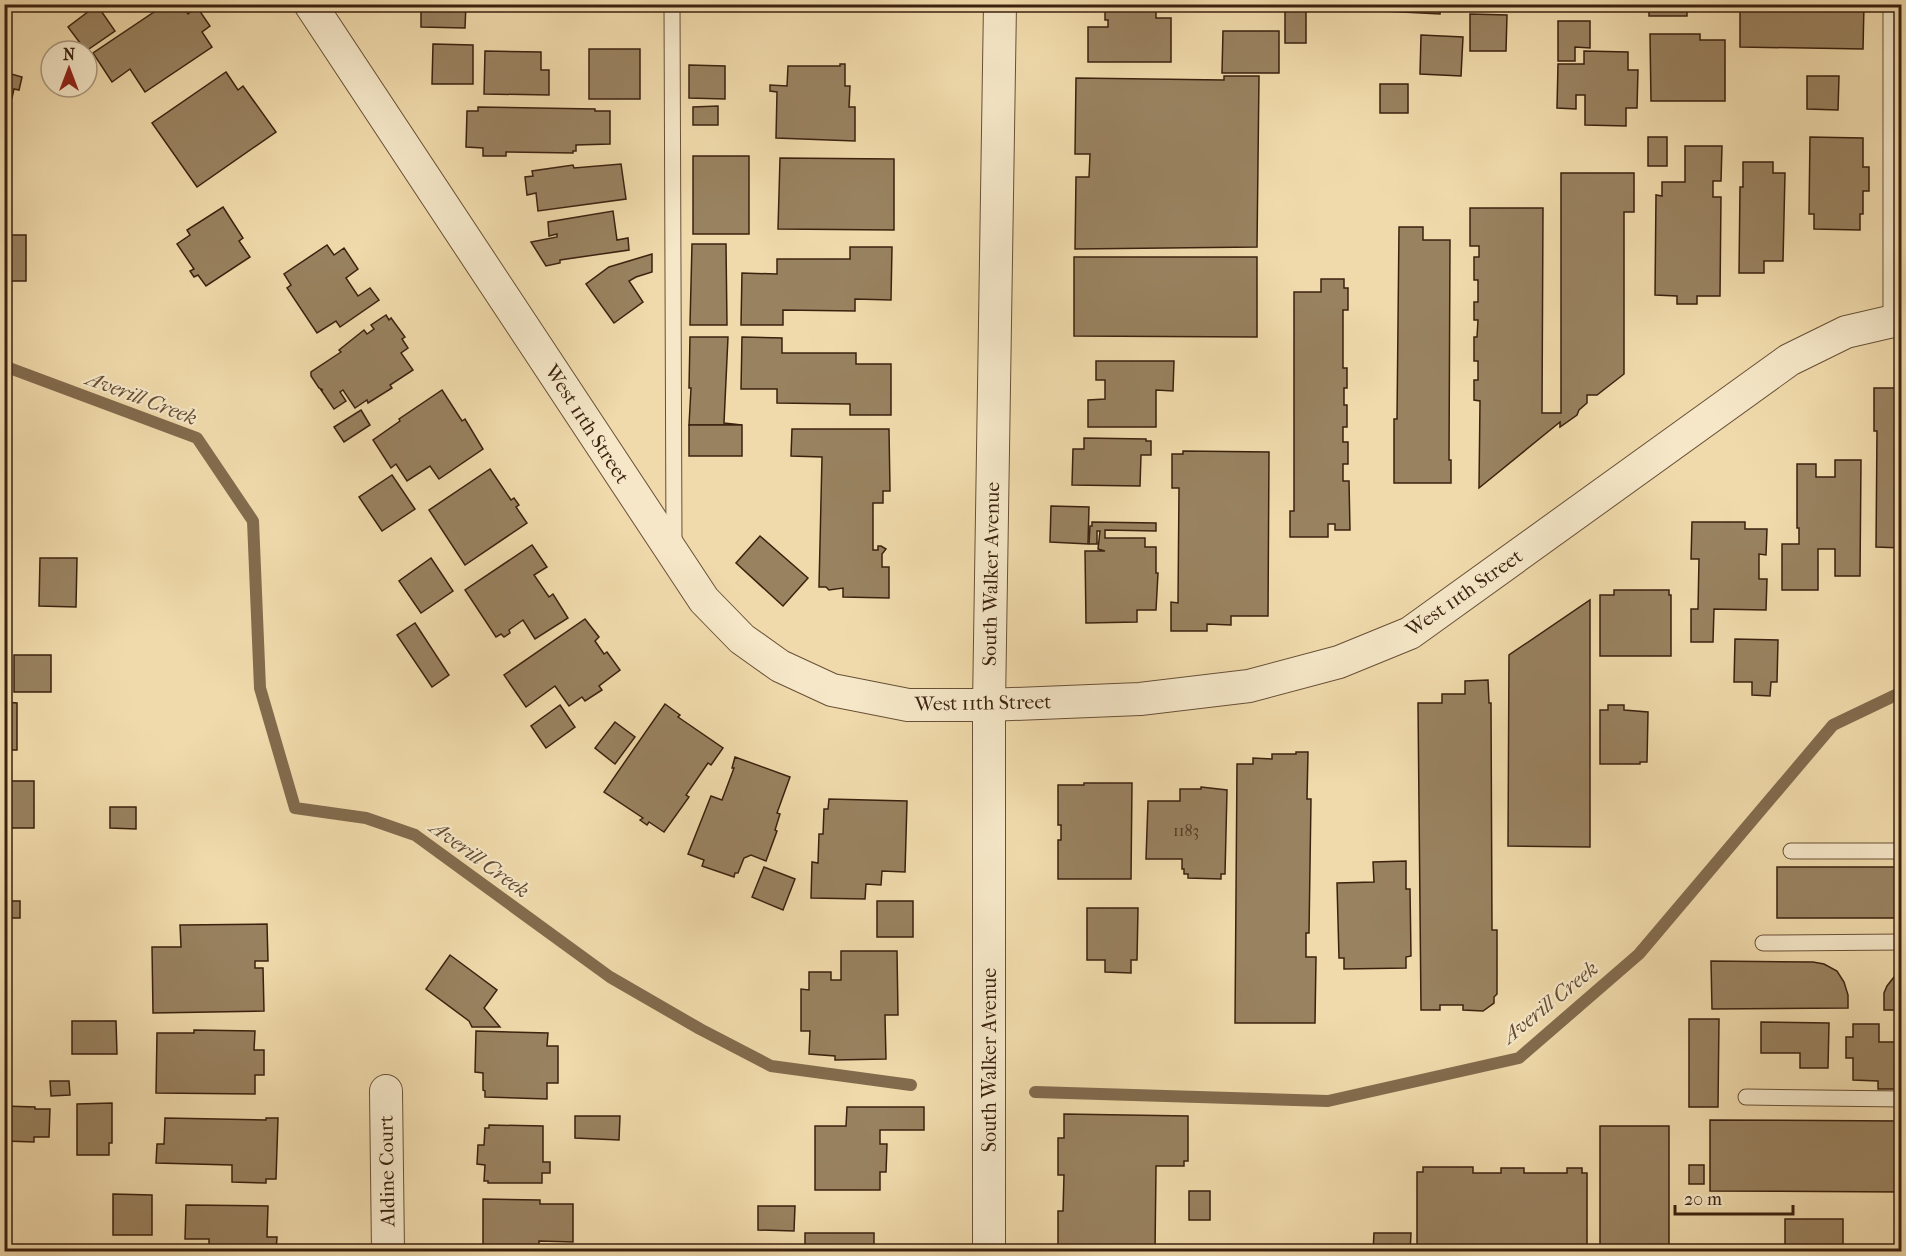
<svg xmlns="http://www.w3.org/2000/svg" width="1906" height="1256" font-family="'IM FELL French Canon',serif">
<rect width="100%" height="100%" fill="#f0daab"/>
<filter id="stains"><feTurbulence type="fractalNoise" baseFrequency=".00333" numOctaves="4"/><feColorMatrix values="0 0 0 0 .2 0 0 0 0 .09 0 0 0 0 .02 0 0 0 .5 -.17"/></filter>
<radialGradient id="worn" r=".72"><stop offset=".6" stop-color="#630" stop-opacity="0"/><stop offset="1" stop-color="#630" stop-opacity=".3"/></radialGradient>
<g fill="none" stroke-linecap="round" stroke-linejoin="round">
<g stroke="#826b4d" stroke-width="12">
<polyline points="4,366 197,438 253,521 260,688 295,808 366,818 415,835 610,977 700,1029 771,1066 911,1085"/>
<polyline points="1035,1092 1328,1101 1519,1058 1639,954 1833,725 1902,692"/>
</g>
</g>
<g fill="#998260" stroke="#3b220f" stroke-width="1.5">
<polygon points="166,4 182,4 188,14 197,7 210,26 202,32 212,47 145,92 130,69 112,82 93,53"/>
<polygon points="421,4 466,4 465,28 421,27"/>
<polygon points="1105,4 1156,4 1156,18 1171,18 1171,62 1088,62 1088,27 1108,27 1108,20 1105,20"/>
<rect x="1329" y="4" width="31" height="6"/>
<polygon points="1383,4 1441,4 1440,14 1383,11"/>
<rect x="1649" y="4" width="38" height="12"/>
<polygon points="1864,4 1863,49 1740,47 1740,5"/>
<polygon points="97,5 115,31 86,51 68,27"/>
<rect x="1285" y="7" width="21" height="36"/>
<polygon points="1470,14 1507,15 1506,51 1470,51"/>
<polygon points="1558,21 1590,21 1590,48 1575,47 1575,61 1558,61"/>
<polygon points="1223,31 1279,31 1279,73 1222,73"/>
<polygon points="1650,34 1700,34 1700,40 1725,40 1725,101 1651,101"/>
<polygon points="1421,35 1463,37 1461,76 1420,74"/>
<polygon points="433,44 473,45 473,84 432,84"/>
<rect x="589" y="49" width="51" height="50"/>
<polygon points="485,51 541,52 541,70 549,70 549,95 484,94"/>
<polygon points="1584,51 1628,52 1628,70 1638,70 1637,108 1626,108 1626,126 1585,125 1585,95 1576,95 1576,109 1557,108 1558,64 1584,64"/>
<polygon points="840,64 845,64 845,86 850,86 849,107 855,107 855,141 776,138 777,92 770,91 770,85 787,86 788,66 840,66"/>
<polygon points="689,65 725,66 725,99 689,98"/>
<polygon points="4,72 22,77 19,90 14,89 12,98 4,97"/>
<polygon points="226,72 238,90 243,86 276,132 197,187 152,123"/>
<polygon points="1224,76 1259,76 1257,247 1075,249 1076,177 1089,177 1090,154 1075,154 1076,78 1224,80"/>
<polygon points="1807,76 1839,76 1838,110 1807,109"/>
<rect x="1380" y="84" width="28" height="29"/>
<polygon points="718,106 718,125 693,125 693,107"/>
<polygon points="478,107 595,109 595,111 610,111 610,144 576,145 576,151 573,151 573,153 506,152 506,156 483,156 483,148 466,147 467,111 478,111"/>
<rect x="1648" y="137" width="19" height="29"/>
<polygon points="1810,137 1863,138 1863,167 1869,167 1869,191 1863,191 1863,214 1860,214 1860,230 1814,229 1814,214 1809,214"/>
<polygon points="1685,146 1722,146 1721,181 1713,181 1713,197 1721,197 1720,296 1697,296 1697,304 1677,304 1677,296 1655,295 1656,195 1662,196 1662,182 1685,182"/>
<rect x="693" y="156" width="56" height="78"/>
<polygon points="780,158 894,159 894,230 778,229"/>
<polygon points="1743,162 1773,162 1773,173 1785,173 1783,261 1764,261 1764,273 1739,273 1740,187 1743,187"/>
<polygon points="621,164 626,199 538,211 536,193 527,195 525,177 533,176 532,171 573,165 574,168"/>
<polygon points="1561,173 1634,173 1634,212 1624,212 1624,374 1597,395 1587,395 1587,403 1579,410 1577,415 1560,427 1560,422 1479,488 1480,401 1474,400 1474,380 1478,380 1478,361 1474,361 1474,337 1477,337 1478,320 1474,320 1474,302 1478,302 1478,280 1474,280 1474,257 1479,257 1479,246 1470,246 1470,208 1543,208 1542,413 1561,413"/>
<polygon points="223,207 243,238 239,241 250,257 206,286 198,275 194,277 190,271 194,269 177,244 190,235 187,230"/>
<polygon points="613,211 617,240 628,238 629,250 560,260 560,263 546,266 531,242 557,237 557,234 549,236 548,222"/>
<polygon points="1399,227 1423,227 1423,240 1450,240 1449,460 1451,460 1451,483 1394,483 1394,419 1397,419"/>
<polygon points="1897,228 1902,228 1902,259 1896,259"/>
<rect x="4" y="235" width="22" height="46"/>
<polygon points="692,244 726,244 727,325 690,325"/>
<polygon points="327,245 334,255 344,248 358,269 346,278 358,296 370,288 379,300 340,327 336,321 317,333 287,288 291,285 284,274"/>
<polygon points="850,247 892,247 891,300 855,299 855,311 783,310 783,325 741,325 742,273 777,274 777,259 850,259"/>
<polygon points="652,254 652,272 636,277 629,281 643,302 614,323 586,284 609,267"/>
<polygon points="1074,257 1257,257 1257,337 1074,336"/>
<polygon points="1321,279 1344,279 1344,288 1348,288 1348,310 1343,310 1343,368 1347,368 1347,388 1344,388 1344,405 1347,405 1347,427 1343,427 1343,442 1348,442 1348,464 1343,464 1343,481 1349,481 1350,530 1335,530 1335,524 1328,524 1328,537 1290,537 1290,511 1294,511 1294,292 1321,292"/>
<polygon points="386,315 389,320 391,318 405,337 402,339 408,348 401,353 413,370 390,385 392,388 368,403 367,400 355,408 343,390 340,392 346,401 334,409 321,390 323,390 319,388 311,376 311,372 341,352 339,350 364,330 367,334 374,329 371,325"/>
<polygon points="690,337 728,337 724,423 742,425 689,425 691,388 689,388"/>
<polygon points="742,337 782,338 782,353 856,353 856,364 891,364 891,415 850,415 850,404 777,403 777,389 741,389"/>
<polygon points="1096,361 1174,361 1173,391 1156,390 1156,427 1088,427 1088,400 1105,399 1105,380 1096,380"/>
<polygon points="1874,388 1902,388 1902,548 1876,547 1877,431 1874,431"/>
<polygon points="442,390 462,421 465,419 483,449 439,479 430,466 407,481 396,464 391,468 373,440 400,421 399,419"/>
<polygon points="361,410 370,425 344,442 334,427"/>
<rect x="689" y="425" width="53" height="31"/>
<polygon points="792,429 889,429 890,491 883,491 883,503 873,503 873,550 878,550 878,546 881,546 886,549 882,554 882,567 889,567 889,598 843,597 843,588 829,590 826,587 819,587 822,457 791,456"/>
<polygon points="1084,438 1146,439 1146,441 1151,441 1151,455 1141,455 1140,486 1072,485 1073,449 1084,449"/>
<polygon points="1183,451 1269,452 1268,616 1231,616 1231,625 1207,624 1207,631 1171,631 1171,602 1178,603 1179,488 1172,488 1172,454 1183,454"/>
<polygon points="1835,460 1861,460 1860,576 1835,576 1835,549 1818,549 1818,590 1782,590 1782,544 1799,544 1799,528 1797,528 1797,464 1816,464 1816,477 1835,477"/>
<polygon points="490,469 511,500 514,498 519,505 516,507 527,523 465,565 429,510"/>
<polygon points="392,475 415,509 382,531 359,497"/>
<polygon points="1051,506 1089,507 1088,544 1050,542"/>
<polygon points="1092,522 1156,523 1156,531 1105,530 1105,538 1145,538 1145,547 1156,547 1156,573 1158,573 1156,610 1137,610 1137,622 1086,623 1085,551 1105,551 1098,549 1100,531 1097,531 1097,544 1089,544 1090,526 1092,526"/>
<polygon points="1692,522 1745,522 1745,529 1767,529 1766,555 1759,554 1759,579 1767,579 1766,610 1714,609 1713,642 1691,642 1691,609 1698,609 1699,559 1691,559"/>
<polygon points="760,536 808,578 783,606 736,563"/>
<polygon points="532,545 547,567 534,575 549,597 553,594 568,618 535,639 523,620 509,630 510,633 504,637 501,634 496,637 465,590"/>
<polygon points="40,558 77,558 76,607 39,606"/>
<polygon points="431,558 453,591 421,613 399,581"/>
<polygon points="1614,590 1669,590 1669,595 1671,595 1671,656 1600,656 1600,595 1614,595"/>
<polygon points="1590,600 1590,847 1508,846 1509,655"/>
<polygon points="585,619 599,637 595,641 604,654 607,652 620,670 599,686 602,690 585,701 582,697 569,706 555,686 526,707 504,675"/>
<polygon points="415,623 449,675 432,687 397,635"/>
<polygon points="1735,639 1778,640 1777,682 1771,682 1770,696 1752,695 1752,682 1734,682"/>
<rect x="14" y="655" width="37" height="37"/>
<polygon points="1488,680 1489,703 1491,703 1492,930 1497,930 1497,994 1494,997 1494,1003 1483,1011 1463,1010 1463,1005 1440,1005 1440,1010 1421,1010 1418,703 1442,703 1442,694 1465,694 1465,681"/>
<polygon points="4,702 17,703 17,750 4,750"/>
<polygon points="665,704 680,715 678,717 723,748 711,765 708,763 686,795 689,797 664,832 649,822 647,825 640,820 643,818 604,792"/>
<polygon points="560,705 575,727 546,748 531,726"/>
<polygon points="1608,705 1624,705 1624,710 1648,712 1647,762 1640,762 1640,764 1600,764 1600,710 1608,710"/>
<polygon points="615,722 635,737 615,764 595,748"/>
<polygon points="1296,752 1308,752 1307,799 1311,799 1309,933 1306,933 1306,957 1316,957 1315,1023 1235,1023 1237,764 1253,764 1253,758 1272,759 1272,754 1296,754"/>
<polygon points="735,757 790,777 777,813 780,814 775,830 777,831 766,861 751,855 744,858 738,873 735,873 734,877 702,866 704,860 688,854 711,796 722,800 734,768 732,768"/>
<rect x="4" y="781" width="30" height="47"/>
<polygon points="1084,783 1132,783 1131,879 1058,879 1058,840 1061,840 1061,825 1058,825 1058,785 1084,785"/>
<polygon points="1201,787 1227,790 1225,874 1221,874 1221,879 1188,878 1188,874 1184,874 1184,869 1182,869 1182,859 1146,859 1148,801 1180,801 1180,789 1201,789"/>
<polygon points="829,799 907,801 905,872 882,871 881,885 866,884 865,899 811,898 812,862 818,863 819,834 823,834 824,809 828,809"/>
<polygon points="110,807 136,807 136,829 110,828"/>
<polygon points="1406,861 1406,889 1410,889 1411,956 1406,957 1406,968 1344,969 1344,958 1339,958 1337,883 1374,882 1373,862"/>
<polygon points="764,867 795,879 783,910 752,897"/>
<rect x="1777" y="867" width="125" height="51"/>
<rect x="6" y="901" width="14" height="17"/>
<rect x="877" y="901" width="36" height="36"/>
<polygon points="1087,908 1138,908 1137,960 1131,960 1131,973 1105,972 1105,960 1087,960"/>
<rect x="4" y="921" width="4" height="34"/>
<polygon points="267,924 268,961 255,961 255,968 263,968 264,1011 153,1013 152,947 181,947 180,925"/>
<polygon points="841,951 897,951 898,1015 885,1015 886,1059 835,1060 835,1056 809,1054 810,1031 801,1031 801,989 809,990 809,972 831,972 831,980 841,980"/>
<polygon points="450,955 497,990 484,1008 500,1027 472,1027 469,1021 426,989"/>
<polygon points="1711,961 1813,962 1824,964 1837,971 1844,982 1848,995 1848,1008 1712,1009"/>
<polygon points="1901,968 1902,1010 1884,1010 1884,993 1887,986"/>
<polygon points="1689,1019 1719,1019 1718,1107 1689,1107"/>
<polygon points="72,1021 116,1021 117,1054 72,1054"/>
<polygon points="1761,1022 1829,1023 1828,1068 1800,1068 1800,1053 1761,1053"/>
<polygon points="1853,1024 1879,1024 1879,1042 1898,1042 1899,1024 1902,1024 1902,1080 1899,1080 1899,1089 1878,1089 1878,1081 1853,1080 1853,1058 1846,1058 1846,1037 1853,1037"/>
<polygon points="194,1030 255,1031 254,1050 264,1050 264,1075 255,1075 255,1094 156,1093 157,1033 194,1033"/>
<polygon points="476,1031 548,1033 547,1046 558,1046 558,1083 547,1083 547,1099 485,1097 485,1091 483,1090 483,1073 475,1072"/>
<polygon points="50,1081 69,1081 70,1095 51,1096"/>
<polygon points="112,1103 112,1143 109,1143 109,1155 77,1155 77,1104"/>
<polygon points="4,1106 35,1107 35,1109 50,1109 49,1137 34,1137 34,1142 4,1141"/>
<polygon points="847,1107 924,1107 924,1130 880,1130 880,1144 887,1144 886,1172 880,1172 880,1190 815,1190 815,1126 846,1126"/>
<polygon points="1064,1114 1188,1116 1188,1161 1184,1161 1184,1166 1156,1166 1155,1252 1064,1252 1064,1249 1058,1249 1058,1211 1063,1211 1064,1175 1058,1175 1058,1138 1064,1138"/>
<polygon points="575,1116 620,1116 619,1140 575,1138"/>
<polygon points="165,1118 266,1120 266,1118 278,1118 276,1179 266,1179 266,1183 232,1182 232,1165 156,1163 157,1144 164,1144"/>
<polygon points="1710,1120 1902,1121 1902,1192 1710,1191"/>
<polygon points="489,1125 543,1126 543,1162 550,1162 550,1173 542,1173 542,1183 488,1183 488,1181 484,1181 485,1165 477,1164 478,1145 484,1145 485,1128 489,1128"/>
<rect x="1600" y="1126" width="69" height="126"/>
<rect x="1689" y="1165" width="15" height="19"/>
<polygon points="1423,1167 1473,1167 1473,1173 1501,1173 1501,1168 1524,1168 1524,1173 1567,1173 1567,1168 1582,1168 1582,1173 1587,1173 1587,1252 1515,1252 1516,1249 1489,1249 1489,1252 1417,1252 1417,1172 1423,1172"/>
<rect x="1189" y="1191" width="21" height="29"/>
<polygon points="113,1194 152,1195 152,1235 113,1235"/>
<polygon points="483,1199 540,1200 540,1204 573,1204 573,1242 539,1241 539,1252 480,1252 480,1245 483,1245"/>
<polygon points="186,1205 268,1206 267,1237 277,1237 276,1252 209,1252 209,1239 185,1239"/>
<polygon points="758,1206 795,1206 794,1231 758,1230"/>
<rect x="1785" y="1219" width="58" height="33"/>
<polygon points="805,1233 874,1233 874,1247 885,1247 885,1252 805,1252"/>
<polygon points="1374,1233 1411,1233 1410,1252 1373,1252"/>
</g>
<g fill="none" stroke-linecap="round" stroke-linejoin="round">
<defs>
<g id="service">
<polyline points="672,4 674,544"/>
<polyline points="1891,321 1891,4"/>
<polyline points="1791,851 1902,851"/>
<polyline points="1763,943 1902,942"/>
<polyline points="1746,1097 1902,1099"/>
</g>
<g id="minor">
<polyline points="310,4 704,600 742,639 780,666 832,690 908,705 989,705 1140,699 1249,686 1339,662 1410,633 1789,360 1846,332 1902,319"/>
<polyline points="386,1091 388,1252"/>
<polyline points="989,1252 989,705 1000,4"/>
</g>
</defs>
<use href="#service" stroke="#685036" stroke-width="17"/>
<use href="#minor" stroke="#685036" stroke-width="34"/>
<use href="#service" stroke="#f5e7c8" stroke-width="15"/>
<use href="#minor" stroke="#f5e7c8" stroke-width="32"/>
</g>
<g text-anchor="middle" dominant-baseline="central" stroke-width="4.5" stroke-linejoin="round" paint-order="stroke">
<g font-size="16" fill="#523a23">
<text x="1186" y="830">1183</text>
</g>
<g font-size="20" fill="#3b220f" stroke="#f5e7c8">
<text transform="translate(587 424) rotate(57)">West 11th Street</text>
<text transform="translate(991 574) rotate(-89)">South Walker Avenue</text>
<text transform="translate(1464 593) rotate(-35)">West 11th Street</text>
<text transform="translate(983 703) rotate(-1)">West 11th Street</text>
<text transform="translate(989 1060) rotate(-90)">South Walker Avenue</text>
<text transform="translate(387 1171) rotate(-91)">Aldine Court</text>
</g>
<g font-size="21" font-style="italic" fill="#654c33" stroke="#f5e7c8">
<text transform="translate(142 398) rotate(21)">Averill Creek</text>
<text transform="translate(480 859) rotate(36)">Averill Creek</text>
<text transform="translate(1550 1002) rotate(-39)">Averill Creek</text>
</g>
</g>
<rect width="1906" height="1256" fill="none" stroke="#f0daab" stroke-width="24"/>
<rect x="6" y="6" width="1894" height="1244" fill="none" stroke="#3b220f" stroke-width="3"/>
<rect x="12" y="12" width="1882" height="1232" fill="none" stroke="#3b220f" stroke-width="1.5"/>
<g transform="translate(69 69)"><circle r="28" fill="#f5e7c8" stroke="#ab987e" stroke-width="1.5"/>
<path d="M0-4.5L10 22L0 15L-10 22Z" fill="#8f2418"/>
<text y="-9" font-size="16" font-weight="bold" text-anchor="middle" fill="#3b220f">N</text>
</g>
<path d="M1675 1205v9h118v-9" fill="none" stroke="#3b220f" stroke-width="3"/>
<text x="1684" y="1205" font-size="18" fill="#3b220f" stroke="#f5e7c8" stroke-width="4.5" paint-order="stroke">20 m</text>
<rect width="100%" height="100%" filter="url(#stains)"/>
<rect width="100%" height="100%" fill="url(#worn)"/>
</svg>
